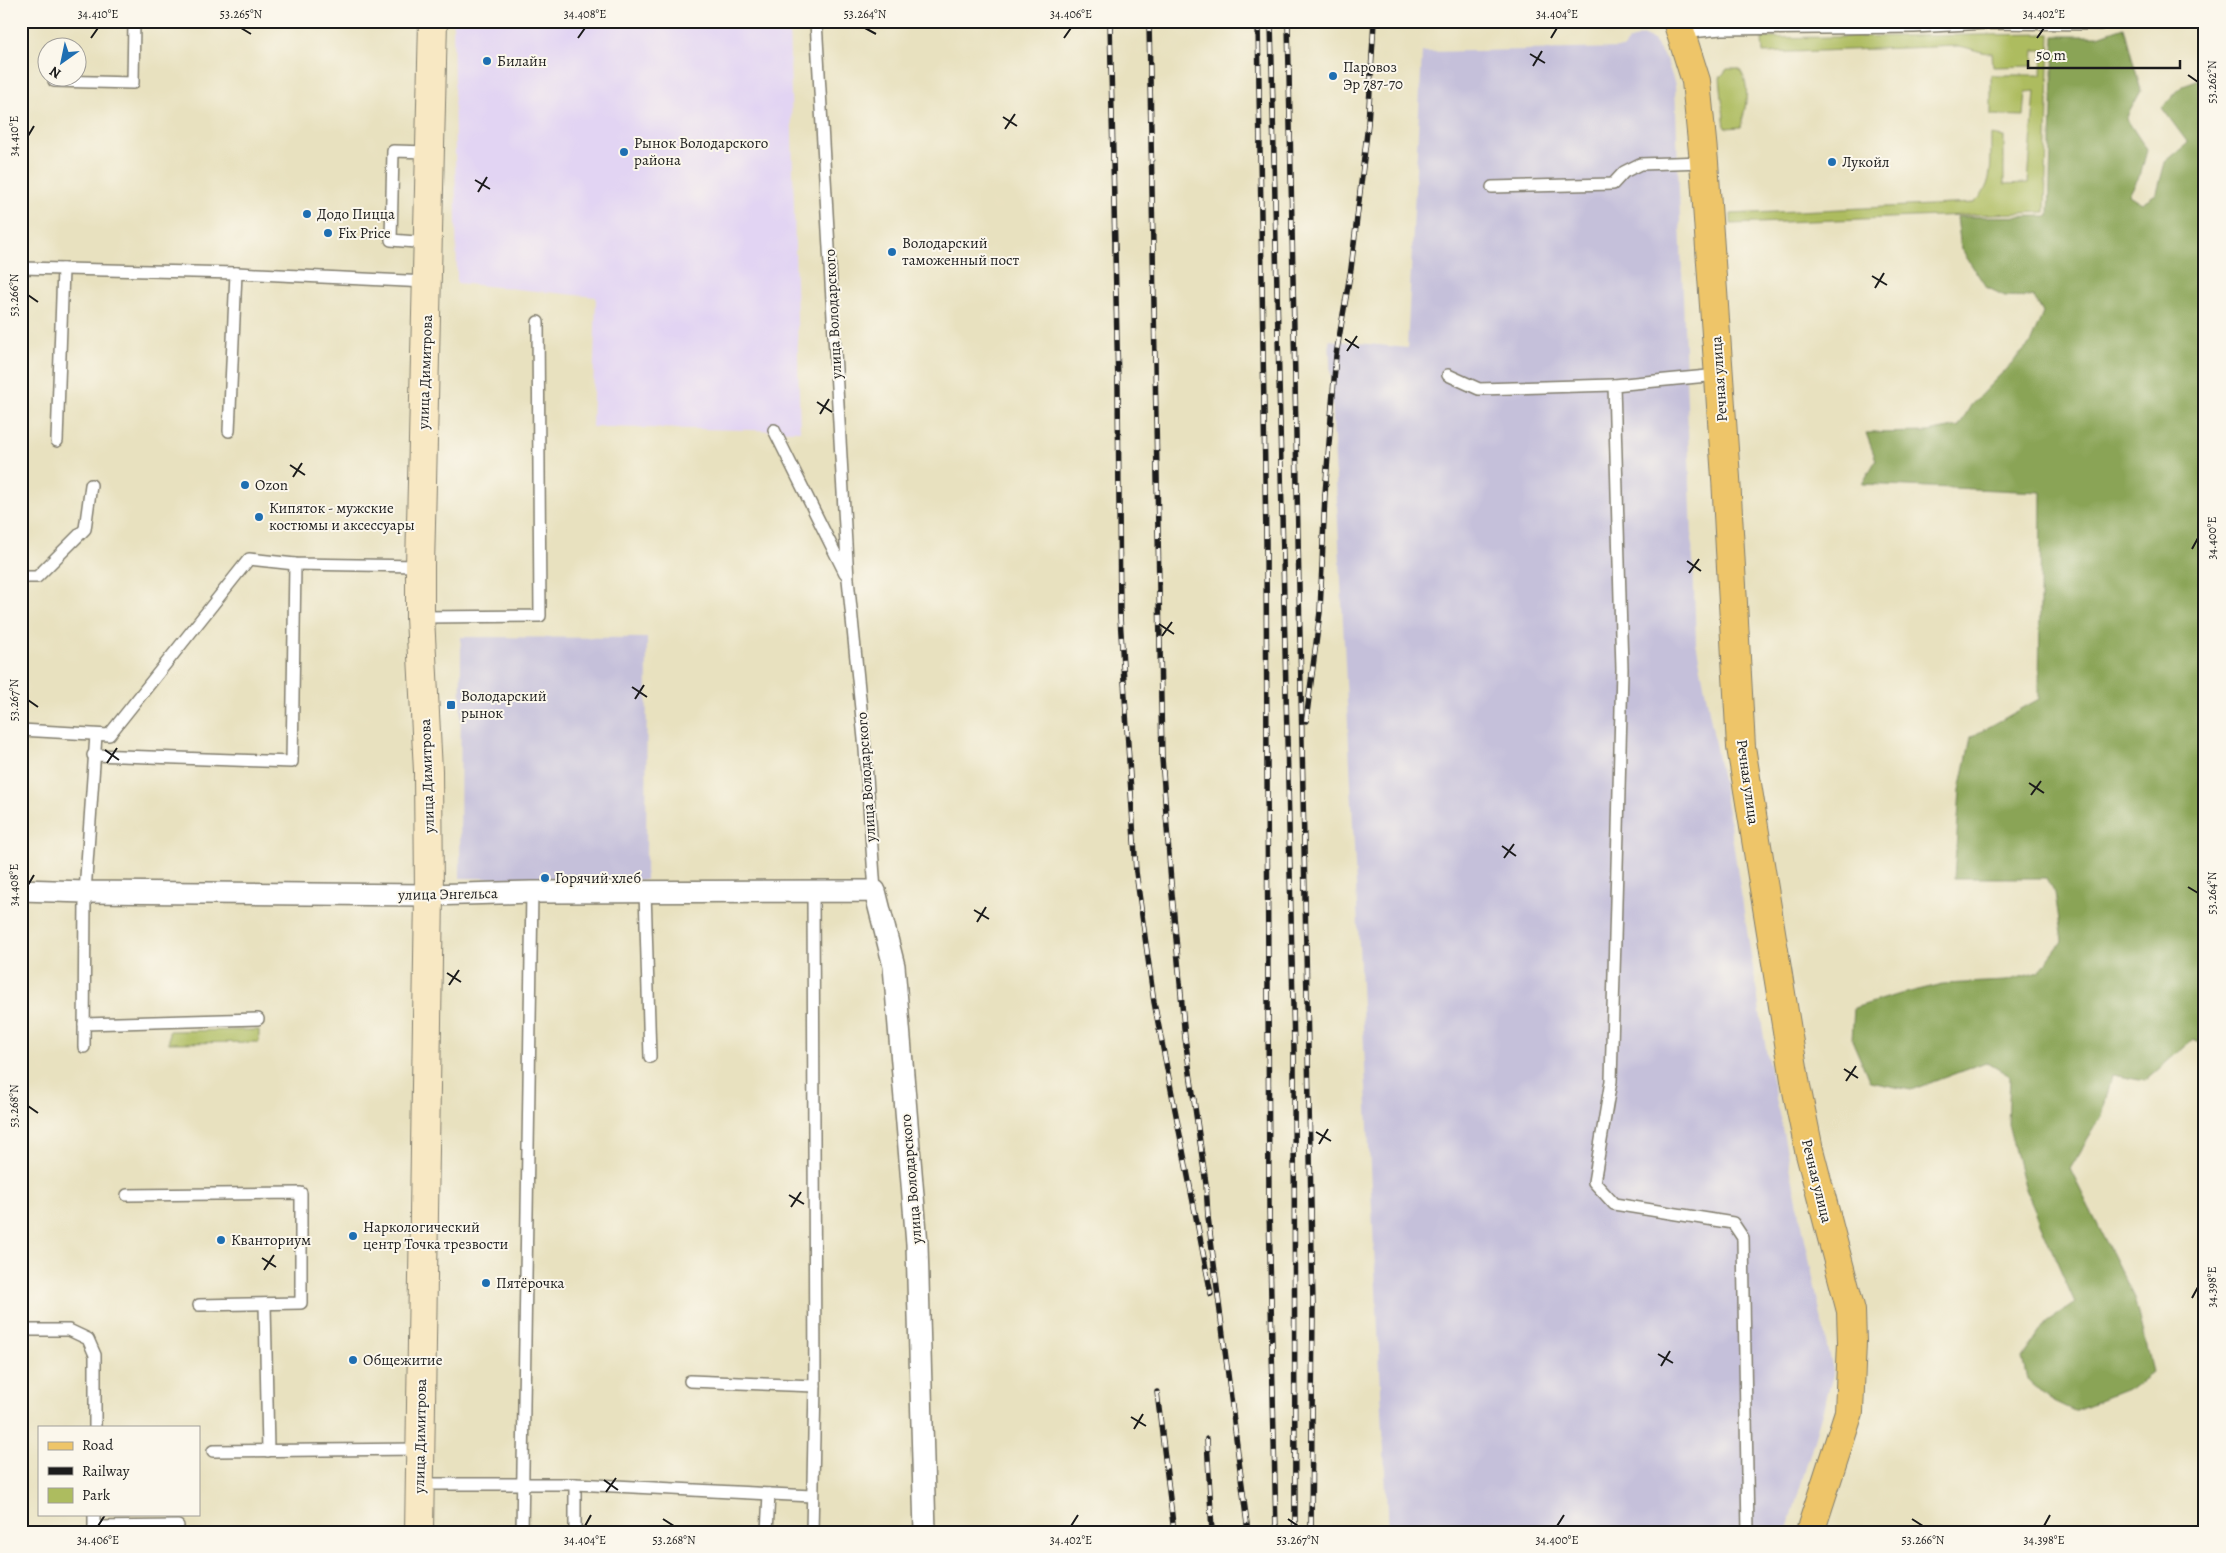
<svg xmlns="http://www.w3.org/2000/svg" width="2226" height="1553" font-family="Alegreya,serif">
<rect width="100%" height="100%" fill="#fbf7ec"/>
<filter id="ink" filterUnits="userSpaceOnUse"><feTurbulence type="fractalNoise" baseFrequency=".02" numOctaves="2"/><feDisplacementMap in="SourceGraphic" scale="10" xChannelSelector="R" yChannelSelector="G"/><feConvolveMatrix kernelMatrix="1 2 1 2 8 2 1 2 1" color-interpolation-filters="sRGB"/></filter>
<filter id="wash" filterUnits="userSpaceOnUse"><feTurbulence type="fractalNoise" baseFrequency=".0096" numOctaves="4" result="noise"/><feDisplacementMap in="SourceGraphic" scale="20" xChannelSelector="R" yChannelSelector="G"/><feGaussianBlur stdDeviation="1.12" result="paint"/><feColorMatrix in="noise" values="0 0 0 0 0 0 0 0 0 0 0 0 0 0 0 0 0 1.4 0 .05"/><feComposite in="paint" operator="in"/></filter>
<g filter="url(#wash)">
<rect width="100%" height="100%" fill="#e8e1bf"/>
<polygon fill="#e2d4f3" points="453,21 789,21 800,431 592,427 596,297 457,283"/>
<g fill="#c5c0da">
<polygon points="1642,35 1653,40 1667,61 1675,85 1696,642 1729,817 1766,1050 1833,1375 1787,1532 1388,1532 1329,340 1407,348 1422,52 1624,48 1629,41"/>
<polygon points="461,637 647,638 646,880 460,878"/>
</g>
<g fill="#adbc5f" stroke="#646c3e">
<path d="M2050,34L2045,212L1731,224V214L1974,203C1995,185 1990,161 1991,135L2004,137V184L2028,183L2035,91L2026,92L2024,116L1991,115V75H2042L2043,50H2034L2033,66L1993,67L1992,53C1980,53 1971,48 1959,46L1763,53L1762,38Z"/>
<path d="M1727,69H1739C1752,85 1745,108 1741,127L1725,128L1720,78Z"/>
<polygon points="259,1030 259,1042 169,1043 169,1031"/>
</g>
<polygon fill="#8aa456" stroke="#536039" points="2124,27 2141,91 2126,118 2147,150 2141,173 2129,195 2142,203 2157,193 2165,162 2188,143 2162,108 2183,85 2205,77 2205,1044 2193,1039 2145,1081 2112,1075 2102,1116 2070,1169 2134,1298 2152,1372 2130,1389 2074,1411 2049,1399 2028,1380 2023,1358 2046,1323 2075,1303 2024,1186 2008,1124 2010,1076 1986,1062 1911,1090 1870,1082 1852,1040 1854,1008 1889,997 1943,984 2006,981 2039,972 2062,941 2055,893 2047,878 1954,878 1960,790 1971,737 2039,699 2041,492 1862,484 1876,460 1866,433 1928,432 1959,426 1971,405 2030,344 2043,313 2034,297 2005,296 1986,287 1961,249 1957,217 2049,216 2054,36 2098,36"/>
</g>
<g filter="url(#ink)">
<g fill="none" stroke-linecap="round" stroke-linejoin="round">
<defs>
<g id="lane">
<polyline points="816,21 848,579 865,749 875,891"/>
<polyline points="1681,33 1721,29 1914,27 1986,23 2100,24 2108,21"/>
<polyline points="54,81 133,83 134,21"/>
<polyline points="1492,187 1613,184 1624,172 1640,164 1704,162"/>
<polyline points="428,243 391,240 393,151 429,152"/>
<polyline points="21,268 236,273 427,282"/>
<polyline points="1448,375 1479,389 1614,385"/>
<polyline points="1718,375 1614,385 1622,669 1618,830 1611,1081 1594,1182 1614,1204 1733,1223 1743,1238 1748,1532"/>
<polyline points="774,430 845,573"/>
<polyline points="229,431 236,273"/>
<polyline points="57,441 63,269"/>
<polyline points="21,577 37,577 85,529 91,485"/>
<polyline points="420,617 540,616 538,322"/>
<polyline points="21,730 109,735 249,559 295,564 420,566"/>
<polyline points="93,755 292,762 295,564"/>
<polyline points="645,891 650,1057"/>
<polyline points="84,1024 258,1019"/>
<polyline points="84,1047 85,892 96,735"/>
<polyline points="127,1195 301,1193 301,1303 199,1305"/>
<polyline points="265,1304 268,1451"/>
<polyline points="21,1330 69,1330 88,1339 95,1355 95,1427"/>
<polyline points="690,1381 815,1386"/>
<polyline points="213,1451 420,1449"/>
<polyline points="419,1484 575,1484 812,1496"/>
<polyline points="94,1527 178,1526"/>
<polyline points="94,1532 94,1514"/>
<polyline points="522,1532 532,892"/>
<polyline points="575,1532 575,1484"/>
<polyline points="767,1532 769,1494"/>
<polyline points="812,1532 815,1386 813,891"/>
</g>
<polyline id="street" points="21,890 85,892 429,895 532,892 875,891 894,966 917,1244 925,1532"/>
<polyline id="secondary" points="419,1532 429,895 428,771 420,617 420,566 433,21"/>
<polyline id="primary" points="1677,21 1696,81 1704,162 1726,478 1741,747 1796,1086 1809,1150 1851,1311 1852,1342 1849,1412 1810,1532"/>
</defs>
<use href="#lane" stroke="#827e6e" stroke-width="14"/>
<use href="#street" stroke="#827e6e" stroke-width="24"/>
<use href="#secondary" stroke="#827e6e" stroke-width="30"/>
<use href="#primary" stroke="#827e6e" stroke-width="30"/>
<use href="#lane" stroke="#fff" stroke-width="11"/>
<use href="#street" stroke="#fff" stroke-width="21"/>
<use href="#secondary" stroke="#f8e8c3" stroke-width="28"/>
<use href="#primary" stroke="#eec569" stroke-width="28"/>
<defs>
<g id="rail">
<polyline points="1110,21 1118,386 1120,617 1136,872 1154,1002 1211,1294"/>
<polyline points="1149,21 1162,758 1171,883 1185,1038 1206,1184 1208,1217 1248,1532"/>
<polyline points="1258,21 1266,541 1269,1207 1276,1532"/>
<polyline points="1271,21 1294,1049 1295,1532"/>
<polyline points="1288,21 1313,1308 1311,1532"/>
<polyline points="1306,721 1320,612 1325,494 1336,355 1351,269 1368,124 1374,21"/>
<polyline points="1157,1392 1174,1532"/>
<polyline points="1207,1439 1212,1532"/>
</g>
</defs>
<use href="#rail" stroke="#1c1c1c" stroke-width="5.5"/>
<use href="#rail" stroke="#fbf7ec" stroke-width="4" stroke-dasharray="11" stroke-linecap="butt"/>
</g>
</g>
<path fill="none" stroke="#1c1c1c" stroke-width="2" d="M241,28L251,34M865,28L876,34M91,38L98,28M578,38L585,28M1064,38L1071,28M1551,38L1557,28M2037,38L2044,28M1530,54L1545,63M1533,66L1542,51M2188,75L2198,82M1003,117L1017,126M1005,129L1015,114M28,136L34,126M475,180L490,189M478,192L487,177M1872,276L1887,285M1875,288L1884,273M28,295L38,302M1345,339L1359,348M1347,351L1357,336M817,402L832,412M820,414L829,399M290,465L305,475M293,477L302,463M2192,549L2198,538M1687,561L1701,571M1689,573L1699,559M1159,624L1174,634M1162,636L1172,622M632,687L647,697M635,699L644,685M28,700L38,707M105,750L119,760M107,763L117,748M2029,783L2044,793M2031,795L2041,781M1502,846L1516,856M1504,858L1514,844M28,885L34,875M2188,887L2198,893M974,910L989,919M977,922L986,907M447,973L461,982M449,985L459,970M1844,1069L1858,1078M1846,1081L1856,1066M28,1106L38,1113M1316,1132L1331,1141M1319,1144L1328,1129M789,1195L804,1204M791,1207L801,1192M262,1258L276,1267M264,1270L274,1255M2192,1298L2198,1287M1658,1354L1673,1363M1661,1366L1670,1351M1131,1417L1146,1426M1134,1429L1143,1414M604,1480L618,1490M606,1492L616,1478M663,1519L674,1526M1288,1519L1298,1526M1912,1519L1923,1526M98,1526L105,1515M585,1526L591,1515M1071,1526L1078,1515M1557,1526L1564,1515M2044,1526L2050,1515"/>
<g fill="#1f6fb2" stroke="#fbf7ec" stroke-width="2">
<circle cx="487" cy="61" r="5"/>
<circle cx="1333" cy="76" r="5"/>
<circle cx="624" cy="152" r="5"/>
<circle cx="1832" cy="162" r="5"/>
<circle cx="307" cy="214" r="5"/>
<circle cx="328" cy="233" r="5"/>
<circle cx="892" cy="252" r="5"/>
<circle cx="245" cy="485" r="5"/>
<circle cx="259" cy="517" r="5"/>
<rect x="446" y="700" width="10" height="10" rx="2.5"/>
<circle cx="545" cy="878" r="5"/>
<circle cx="353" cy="1236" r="5"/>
<circle cx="221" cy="1240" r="5"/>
<circle cx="486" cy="1283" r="5"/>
<circle cx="353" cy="1360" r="5"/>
</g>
<g text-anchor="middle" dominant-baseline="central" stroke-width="4" stroke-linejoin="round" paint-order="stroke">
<g font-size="15" fill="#1c1c1c" stroke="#fbf7ec" text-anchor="start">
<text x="497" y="61">Билайн</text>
<text x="1343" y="67">Паровоз<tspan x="1343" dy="17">Эр 787-70</tspan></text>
<text x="634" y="143">Рынок Володарского<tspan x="634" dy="17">района</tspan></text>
<text x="1842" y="162">Лукойл</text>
<text x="317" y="214">Додо Пицца</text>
<text x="338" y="233">Fix Price</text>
<text x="902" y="243">Володарский<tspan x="902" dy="17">таможенный пост</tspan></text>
<text x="255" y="485">Ozon</text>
<text x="269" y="508">Кипяток - мужские<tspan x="269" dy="17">костюмы и аксессуары</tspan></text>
<text x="461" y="696">Володарский<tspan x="461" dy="17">рынок</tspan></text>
<text x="555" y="878">Горячий хлеб</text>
<text x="363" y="1227">Наркологический<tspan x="363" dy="17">центр Точка трезвости</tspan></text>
<text x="231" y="1240">Кванториум</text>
<text x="496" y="1283">Пятёрочка</text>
<text x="363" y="1360">Общежитие</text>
</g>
<g font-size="15" fill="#1c1c1c" stroke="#fbf7ec">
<text transform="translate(833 314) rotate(-93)">улица Володарского</text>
<text transform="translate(425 372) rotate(-88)">улица Димитрова</text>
<text transform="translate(1719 379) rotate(-94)">Речная улица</text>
<text transform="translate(427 776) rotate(-92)">улица Димитрова</text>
<text transform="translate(866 777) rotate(-94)">улица Володарского</text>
<text transform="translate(1748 782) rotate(82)">Речная улица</text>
<text transform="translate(448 894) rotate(-1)">улица Энгельса</text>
<text transform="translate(911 1179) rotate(-95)">улица Володарского</text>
<text transform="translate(1817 1181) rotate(76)">Речная улица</text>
<text transform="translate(420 1436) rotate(-89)">улица Димитрова</text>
</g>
</g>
<rect width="2226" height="1553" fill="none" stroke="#fbf7ec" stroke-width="55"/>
<rect x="38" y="1426" width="162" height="90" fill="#fbf7ec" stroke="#a29f99"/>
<rect x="48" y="1442" width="25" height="8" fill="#eec569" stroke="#a29f99"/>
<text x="82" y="1450" font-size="15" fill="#1c1c1c">Road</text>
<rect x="48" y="1467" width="25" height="8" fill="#1c1c1c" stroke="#a29f99"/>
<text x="82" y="1476" font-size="15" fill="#1c1c1c">Railway</text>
<rect x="48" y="1488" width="25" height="15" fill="#adbc5f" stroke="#a29f99"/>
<text x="82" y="1500" font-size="15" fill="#1c1c1c">Park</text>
<g transform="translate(62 62) rotate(213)"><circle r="24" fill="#fbf7ec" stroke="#a29f99"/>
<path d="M0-4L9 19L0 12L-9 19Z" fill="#1f6fb2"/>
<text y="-8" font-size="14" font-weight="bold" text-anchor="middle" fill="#1c1c1c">N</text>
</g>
<path d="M2028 60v8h152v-8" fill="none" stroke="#1c1c1c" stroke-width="2.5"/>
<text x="2036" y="60" font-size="15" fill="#1c1c1c" stroke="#fbf7ec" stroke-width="4" paint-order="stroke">50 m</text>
<rect x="28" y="28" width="2170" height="1498" fill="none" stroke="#1c1c1c" stroke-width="2"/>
<g font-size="12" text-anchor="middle" fill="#1c1c1c">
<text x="98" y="18">34.410°E</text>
<text x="241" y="18">53.265°N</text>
<text x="585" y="18">34.408°E</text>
<text x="865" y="18">53.264°N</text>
<text x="1071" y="18">34.406°E</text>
<text x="1557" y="18">34.404°E</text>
<text x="2044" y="18">34.402°E</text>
<text transform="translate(2212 82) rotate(-90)" y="4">53.262°N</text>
<text transform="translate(14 136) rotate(-90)" y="4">34.410°E</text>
<text transform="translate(14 295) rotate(-90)" y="4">53.266°N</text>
<text transform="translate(2212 538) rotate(-90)" y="4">34.400°E</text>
<text transform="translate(14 700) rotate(-90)" y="4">53.267°N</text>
<text transform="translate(14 885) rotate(-90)" y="4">34.408°E</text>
<text transform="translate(2212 893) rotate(-90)" y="4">53.264°N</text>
<text transform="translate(14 1106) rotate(-90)" y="4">53.268°N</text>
<text transform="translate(2212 1287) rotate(-90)" y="4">34.398°E</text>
<text x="98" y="1544">34.406°E</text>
<text x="585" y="1544">34.404°E</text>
<text x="674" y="1544">53.268°N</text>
<text x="1071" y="1544">34.402°E</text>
<text x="1298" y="1544">53.267°N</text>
<text x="1557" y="1544">34.400°E</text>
<text x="1923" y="1544">53.266°N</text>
<text x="2044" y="1544">34.398°E</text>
</g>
</svg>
